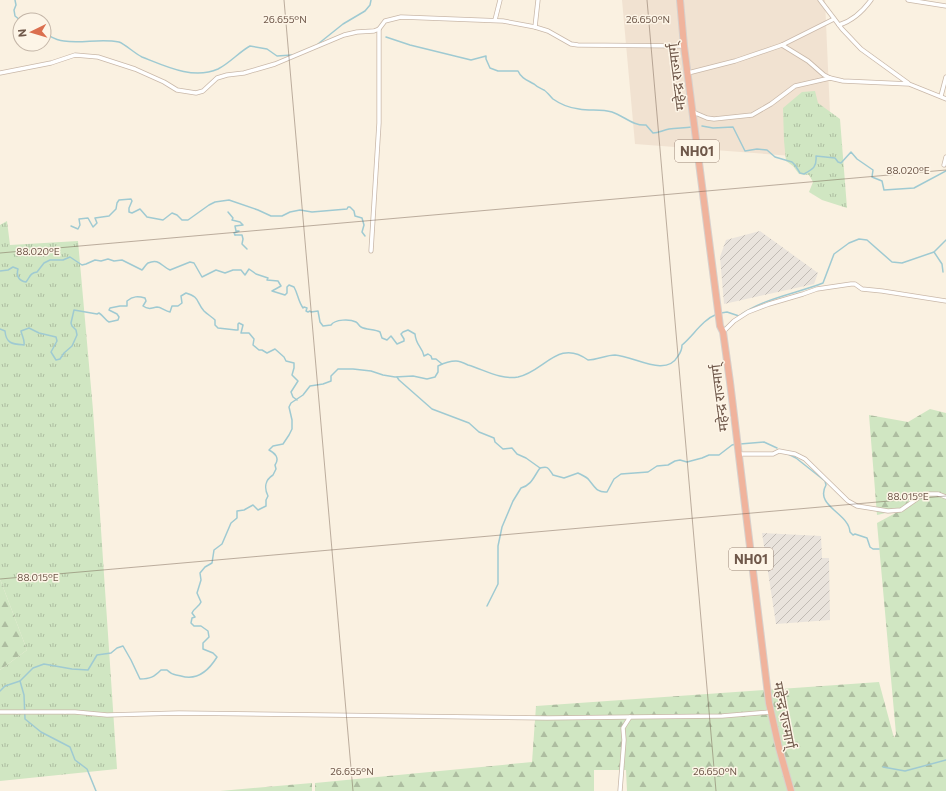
<svg xmlns="http://www.w3.org/2000/svg" width="946" height="791" font-family="Commissioner,'Noto Sans Devanagari',sans-serif">
<defs>
<pattern id="industrial-furrows" width="10" height="10" patternUnits="userSpaceOnUse"><rect width="10" height="10" fill="#e9e3dc"/><path d="M-1 1l2-2M0 10L10 0M9 11l2-2" fill="none" stroke="#c1bbb4"/></pattern>
<pattern id="grass-tufts" width="24" height="20" patternUnits="userSpaceOnUse"><rect width="24" height="20" fill="#d0e6c2"/><path d="M3 7l-1-3M5 7V3M7 7l1-3M15 17l-1-3M17 17v-4M19 17l1-3" fill="none" stroke="#adbda0"/></pattern>
<pattern id="forest-firs" width="22" height="20" patternUnits="userSpaceOnUse"><rect width="22" height="20" fill="#d0e6c2"/><path d="M5 1l3.5 6h-7zM16 11l3.5 6h-7z" fill="#adbda0"/></pattern>
</defs>
<rect width="100%" height="100%" fill="#faf1e1"/>
<polygon fill="#f1e2d1" points="622,0 825,0 832,159 635,144"/>
<g fill="url(#industrial-furrows)">
<polygon points="760,231 818,273 814,284 724,304 720,257 726,240"/>
<polygon points="762,533 821,536 822,558 829,558 830,620 776,624"/>
</g>
<g fill="url(#grass-tufts)">
<polygon points="815,91 818,103 840,119 847,208 822,200 809,192 813,182 809,175 799,174 793,166 786,161 784,141 783,108 802,92"/>
<polygon points="7,221 10,245 78,241 93,410 117,769 0,781 0,670 27,650 0,579 0,225"/>
</g>
<g fill="url(#forest-firs)">
<polygon points="930,409 946,413 946,791 627,791 626,770 594,770 594,791 315,791 315,783 532,762 536,706 879,682 894,738 896,734 877,523 903,509 877,515 869,415 908,422"/>
<polygon points="0,579 27,650 0,670"/>
<polygon points="312,783 312,791 220,791"/>
</g>
<g fill="none" stroke-linecap="round" stroke-linejoin="round">
<g stroke="#9fcad2" stroke-width="1.5">
<polyline points="15,0 16,5 14,10 15,16 20,20"/>
<path d="M44,33C50,36 56,41 64,41C82,44 100,38 119,42C125,44 134,53 142,57C165,66 193,80 218,69C230,63 239,52 250,46L267,49L277,56L292,55"/>
<path d="M386,37L410,45L471,60L486,56V59L490,68L498,71H518C521,78 527,80 534,84C537,87 540,88 544,90C547,92 550,96 553,99C560,104 570,108 579,109C590,111 601,109 612,112C624,116 633,126 646,125L653,133C659,133 663,130 669,129C677,128 684,128 692,127"/>
<polyline points="318,44 343,24 365,11 370,5 371,0"/>
<path d="M702,126L713,128L733,127L745,151L757,149L767,150L775,157L792,162L795,165L800,173L804,174C813,169 817,167 816,156L835,158L838,162L841,163L851,152L857,159L873,170L872,177L882,181L884,190L914,188L946,171"/>
<polyline points="228,212 233,218 232,220 240,222 243,225 235,226 236,231 239,231 234,233 235,235"/>
<polyline points="71,226 78,229 80,225 79,219 88,218 93,227 97,223 95,218 109,216 116,209 117,203 119,200 131,199 132,201 129,208 129,212 132,213 140,209 147,217 163,220 172,213 177,215 182,220 188,220 209,205 215,202 229,200 258,210 271,216 282,216 290,212 300,210 312,212 347,209 348,207 350,207 354,211 355,216 362,218 364,225 362,232 365,236"/>
<polyline points="235,235 242,235 243,239 242,244 247,249"/>
<polyline points="934,252 942,264 943,272"/>
<path d="M0,271L8,270L13,267L18,269C16,276 19,281 26,282C30,277 30,273 37,272L44,263L50,260H63L70,257L82,265L86,264L95,260L101,261L108,259L114,261L122,260L142,270C144,268 146,264 148,263C159,258 161,266 170,270L190,262L194,263L202,277L216,270L225,273L233,270H241L245,275L249,269L256,274L268,278L267,280L278,281L281,286L272,291L285,295L287,293V287L289,285L294,287C298,294 298,301 303,308L304,307L307,308L306,311L308,312L310,311L311,312L318,311L320,322L323,326L331,325C335,319 350,319 356,322C358,323 359,326 361,327C366,330 375,329 380,332L382,338L387,340L391,336L397,344L404,341V339L401,334L403,332L408,330L415,334C416,346 422,346 424,356L428,354L431,356L432,359H436L442,364"/>
<path d="M721,313L727,312L739,316C764,298 795,294 823,283L834,254L849,243L859,239L867,240L892,262L902,263L934,252L946,240"/>
<path d="M0,329L5,331C6,344 13,344 24,345C25,340 22,336 21,331L29,328L39,333L56,337L57,341L51,352L56,360L60,359L64,353L72,346L77,335L76,330L72,326L71,323L74,310L97,314L99,313C104,316 105,320 109,322L118,320L119,317L117,314L109,310L110,308L120,306H127V301C133,296 138,296 145,298L146,301L143,306C149,310 151,308 157,307C161,307 165,311 170,312L172,306H178L182,303L181,296L186,293C200,297 196,302 204,311C207,314 212,317 215,320V325L218,328L236,330H238V324L239,323L243,325L241,333H249L254,339L253,345L259,350H262L267,353L275,349L284,357L286,361L294,363V368L292,375L298,381L291,392L293,397L297,400"/>
<polyline points="397,377 399,380 432,409 469,423 479,432 494,438 495,442 503,449 512,448 517,454 526,458 540,468"/>
<polyline points="740,444 764,442 777,448"/>
<path d="M788,454L796,458L825,481L826,485C814,506 849,513 850,532L853,535L855,534L867,538L870,547L873,549H879"/>
<path d="M487,606L498,584V546L502,527L513,501L521,488C532,485 534,476 540,468C549,466 548,468 553,475L564,478L578,473C582,475 587,477 589,480C595,487 597,493 607,492L614,479L621,474L648,472L657,466L668,465L675,461L680,460L687,462L702,458L709,455H719L732,445L736,444"/>
<polyline points="20,681 24,695 25,719 41,732 70,747 75,760 87,769 96,791"/>
<path d="M0,691L5,686L20,681L33,668L44,664L72,669L88,670L97,655L111,653L117,648L123,646L131,660L140,679C150,679 154,677 161,670H167C173,676 174,674 181,676C197,681 209,670 217,657L213,653L203,649V643L209,637L208,631L201,626H194L191,623L192,618L195,617L192,613C194,608 199,607 201,602L197,593L201,580L200,573L205,567L212,563L214,550L222,544L231,523L237,518V511L244,510L253,505L258,510L266,506V500L268,496C264,488 265,480 273,475L276,469L275,465C280,458 275,453 269,450L273,446L283,444L289,435L292,429V420L289,407L291,403L303,395L310,386L323,384L331,381V376L338,369H353L371,371L383,375L395,377L413,376L427,379L435,377L438,372V366C444,363 450,361 456,361C460,361 464,363 468,365C485,370 500,380 518,377C544,372 558,338 588,360C597,360 606,355 615,355C634,356 666,378 678,356C681,352 682,350 682,345C694,335 702,320 717,314"/>
<polyline points="883,767 905,771 946,760"/>
</g>
<defs>
<g id="street">
<polyline points="820,0 842,29 861,49 908,83"/>
<polyline points="908,0 946,6"/>
<polyline points="495,20 500,0"/>
<path d="M839,25C852,21 863,11 871,0"/>
<polyline points="535,27 538,0"/>
<polyline points="782,45 834,19"/>
<polyline points="0,73 51,63 75,55 98,57 135,69 164,82 177,90 196,93 203,91 217,78 227,75 244,73 275,64 344,35 357,32 374,31 379,29 385,21 401,17 503,21 535,27 548,31 571,44 578,45 684,46"/>
<polyline points="688,73 735,61 782,45 808,61 824,75 830,78 843,81 909,84 946,99"/>
<polyline points="941,96 946,77"/>
<polyline points="693,112 707,118 714,119 752,115 771,104 795,86 830,78"/>
<polyline points="944,165 946,157"/>
<polyline points="371,251 379,123 379,29"/>
<polyline points="723,332 734,321 748,312 769,304 803,294 817,289 851,284 855,284 862,289 882,291 946,301"/>
<polyline points="738,454 773,454 779,451 795,454 805,459 848,501 857,506 888,511 901,510 921,496 928,494 938,494 946,497"/>
<polyline points="0,712 75,712 107,715 179,713 547,718 630,717"/>
<polyline points="620,791 624,740 623,728 630,717 722,716 771,712"/>
</g>
<polyline id="highway" points="680,0 684,46 720,326 723,332 730,382 769,703 779,748 791,791"/>
</defs>
<use href="#street" stroke="#c9b8a9" stroke-width="5"/>
<use href="#highway" stroke="#d7d0cc" stroke-width="8"/>
<use href="#street" stroke="#fff" stroke-width="3.5"/>
<use href="#highway" stroke="#f0b39c" stroke-width="6"/>
</g>
<path fill="none" stroke="#6f584a" stroke-width="1" stroke-opacity="0.45" d="M284,0L353,791M647,0L716,791M0,253L946,170M0,579L946,496"/>
<g text-anchor="middle" dominant-baseline="central" stroke-width="3" stroke-linejoin="round" paint-order="stroke">
<g fill="#fdf5e7" stroke="#9a8779" stroke-width="1">
<rect x="675" y="140" width="44" height="22" rx="3"/>
<rect x="729" y="548" width="44" height="22" rx="3"/>
</g>
<g font-size="13" font-weight="bold" fill="#6f584a">
<text x="697" y="151">NH01</text>
<text x="751" y="559">NH01</text>
</g>
<g font-size="14" fill="#6f584a" stroke="#fdf5e7">
<text transform="translate(676 77) rotate(-97)">महेन्द्र राज्मार्ग्</text>
<text transform="translate(719 398) rotate(-97)">महेन्द्र राज्मार्ग्</text>
<text transform="translate(785 715) rotate(79)">महेन्द्र राज्मार्ग्</text>
</g>
</g>
<g font-size="10" text-anchor="middle" fill="#6f584a" stroke="#fdf5e7" stroke-width="3" stroke-linejoin="round" paint-order="stroke">
<text x="285" y="23">26.655°N</text>
<text x="648" y="23">26.650°N</text>
<text x="908" y="174">88.020°E</text>
<text x="38" y="255">88.020°E</text>
<text x="908" y="500">88.015°E</text>
<text x="38" y="581">88.015°E</text>
<text x="352" y="775">26.655°N</text>
<text x="715" y="775">26.650°N</text>
</g>
<g transform="translate(32 32) rotate(265)"><circle r="19" fill="#fdf5e7" stroke="#c4b6a8"/>
<path d="M0-3L7 15L0 10L-7 15Z" fill="#db6f4f"/>
<text y="-6" font-size="11" font-weight="bold" text-anchor="middle" fill="#6f584a">N</text>
</g>
</svg>
